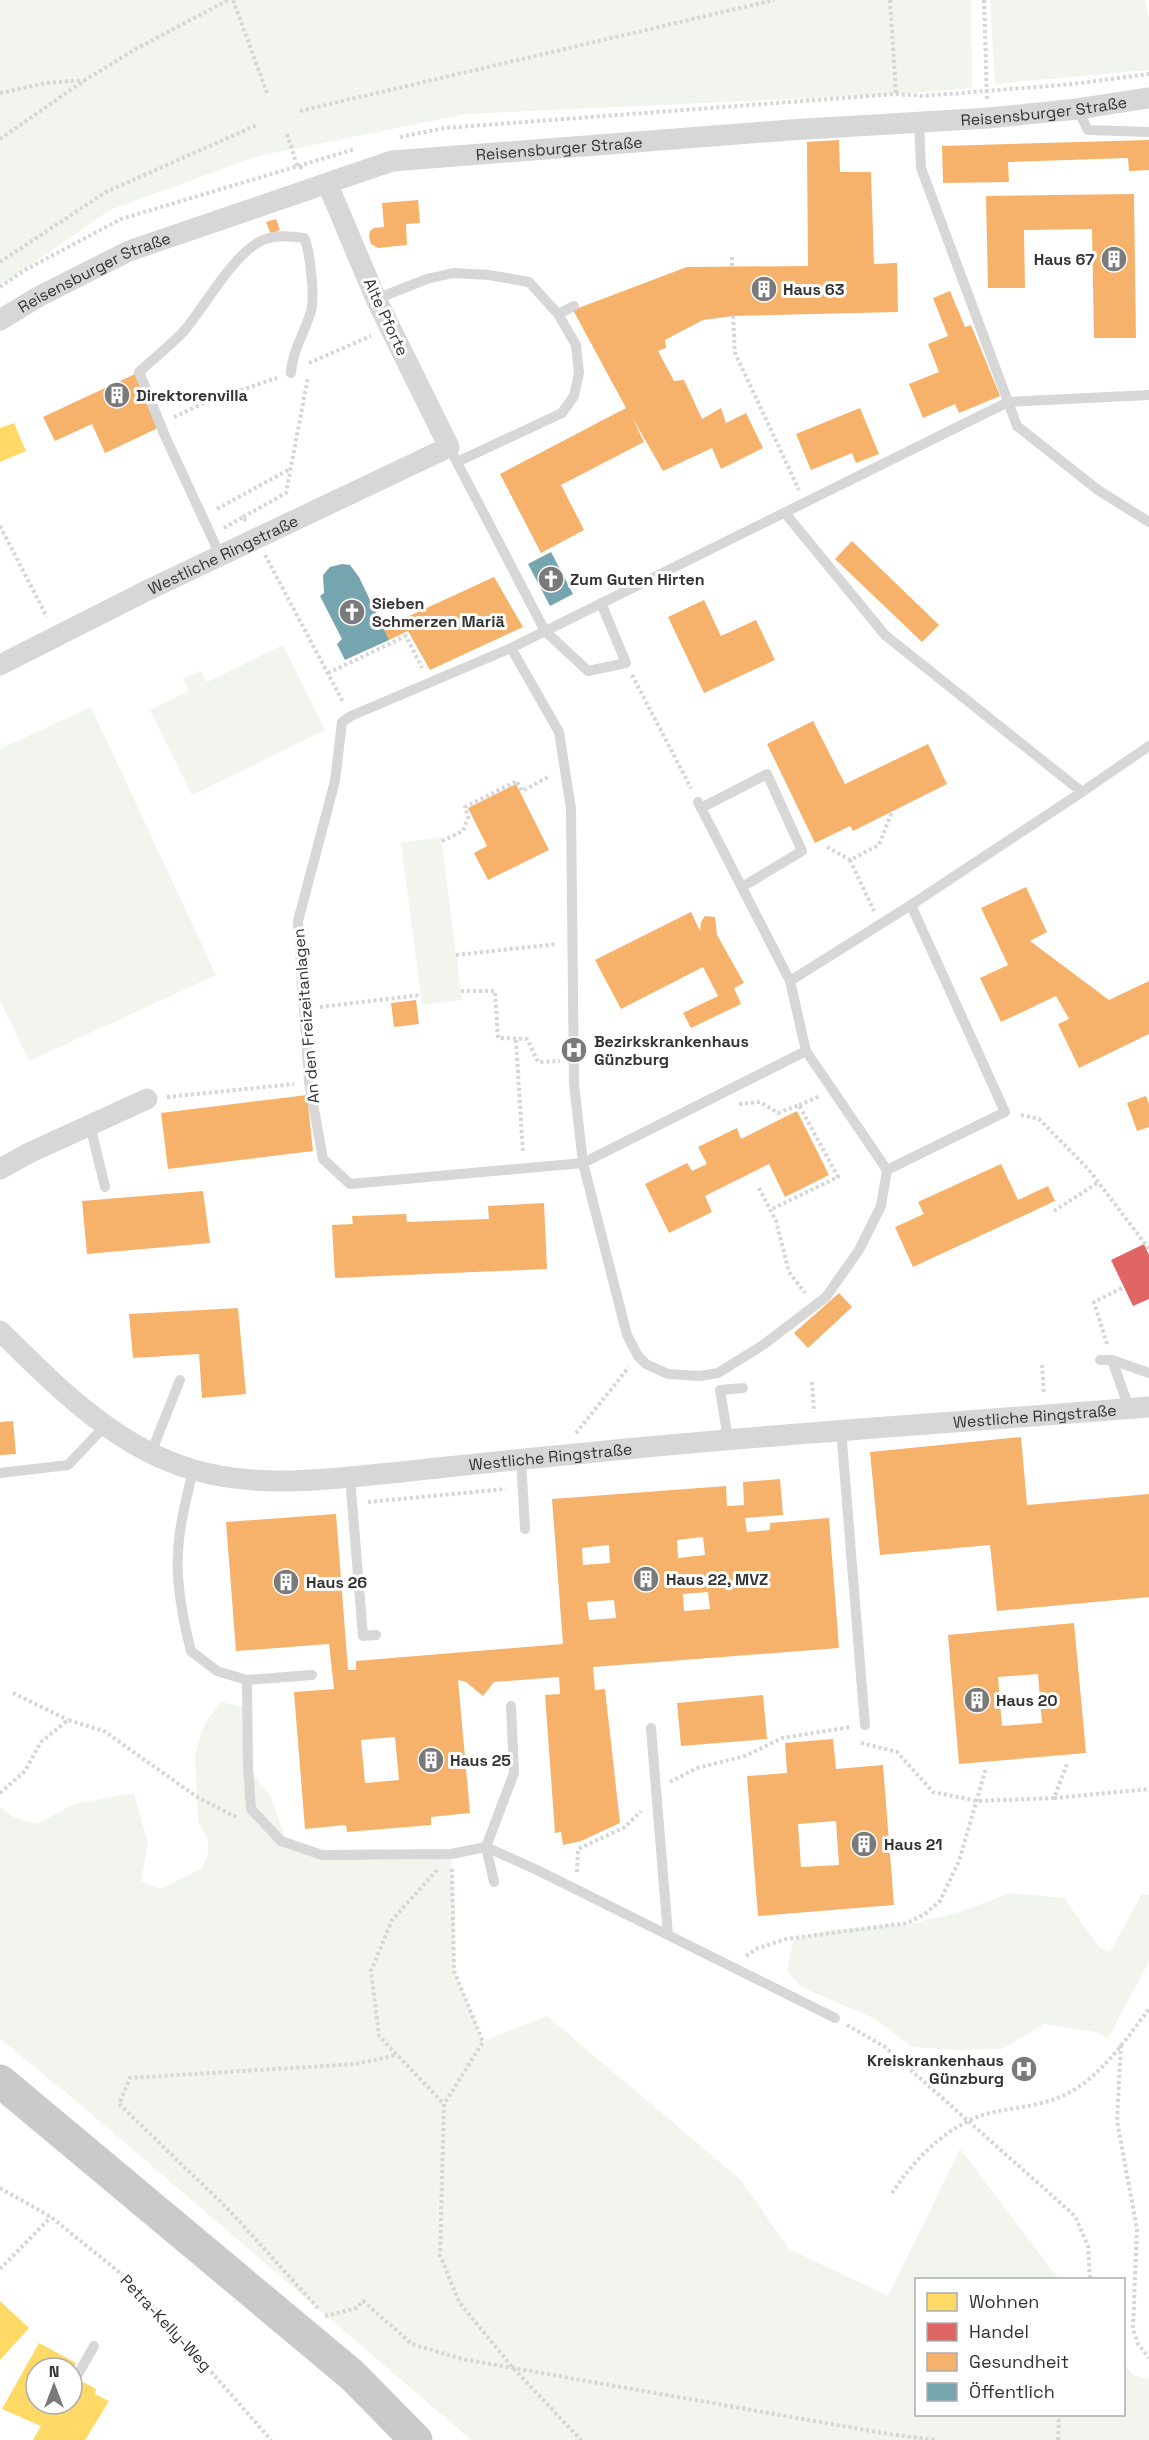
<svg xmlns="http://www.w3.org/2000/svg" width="1149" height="2440" font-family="'Space Grotesk',sans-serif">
<rect width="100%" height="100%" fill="#fff"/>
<g fill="#f1f5ed">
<polygon points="0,0 971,0 972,88 896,94 466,114 258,156 110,210 0,286"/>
<polygon points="990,0 1145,0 1149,19 1149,70 995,84"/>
<polygon points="283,645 325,730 192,795 150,710 189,691 183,679 200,671 207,682"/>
<polygon points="91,707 216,975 29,1061 0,1000 0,749"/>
<polygon points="441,837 462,1000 422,1005 401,843"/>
<polygon points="221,1702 247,1708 248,1768 270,1795 287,1843 323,1855 451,1854 455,1911 454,1971 483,2041 547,2016 741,2180 789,2249 888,2296 960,2149 1059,2279 916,2280 916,2414 1124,2414 1124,2363 1133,2375 1149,2379 1149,2440 471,2440 82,2106 0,2039 0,1807 15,1818 37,1824 74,1804 134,1793 148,1844 141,1881 161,1889 202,1868 208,1854 208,1839 198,1822 195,1755 205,1723"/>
<polygon points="1010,1893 1064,1898 1099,1947 1110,1952 1142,1894 1149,1895 1149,1962 1108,2038 1096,2032 1044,2024 1002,2049 956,2050 912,2047 873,2018 803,1988 787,1971 793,1940 829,1930 914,1923 957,1913"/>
</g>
<g fill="#ffd966">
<polygon points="14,423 26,451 0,462 0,428"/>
<polygon points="0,2301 29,2328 0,2360"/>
<polygon points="39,2343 76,2363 72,2371 72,2368 36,2368 36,2404 72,2404 72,2376 96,2389 95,2394 109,2401 85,2440 33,2440 41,2426 2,2409"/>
</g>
<polygon fill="#e06666" points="1144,1244 1149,1255 1149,1299 1133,1306 1111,1260"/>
<g fill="#f6b26b" fill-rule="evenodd">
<polygon points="839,140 840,172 871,172 874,264 897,263 898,312 733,316 703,320 665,340 666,348 658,351 674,381 684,380 702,419 721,408 726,423 746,413 763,448 721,469 712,448 663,471 632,417 644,442 561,485 584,530 541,553 500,474 626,408 573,310 687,267 808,266 807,142"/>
<polygon points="1149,140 1149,170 1129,171 1128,158 1008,162 1009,182 943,183 942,146"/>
<polygon points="1134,194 1136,338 1094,338 1092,229 1024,230 1025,288 988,288 986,196"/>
<polygon points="418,200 420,223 406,224 407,245 378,248 371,244 369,237 370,231 374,228 384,227 382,203"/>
<polygon points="276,219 280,230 271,234 266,222"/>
<polygon points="950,291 965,327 971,325 1000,396 959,413 955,404 923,418 909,384 939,372 928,344 948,336 933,298"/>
<polygon points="135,374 160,427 105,453 92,424 55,441 43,417"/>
<polygon points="860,408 879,454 856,463 852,453 811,470 796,434"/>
<polygon points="852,541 939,625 922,642 835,559"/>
<polygon points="494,577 523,627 430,670 408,631 389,640 383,628"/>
<polygon points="704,600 721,636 756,620 775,660 704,693 668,617"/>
<polygon points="813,721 845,784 928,744 947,784 853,831 850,826 815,843 767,744"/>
<polygon points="516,784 549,850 488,880 474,853 487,846 468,808"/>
<polygon points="1026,887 1047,932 1030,941 1109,1000 1149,981 1149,1034 1079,1068 1058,1024 1069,1019 1056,996 1001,1022 980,978 1008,965 981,908"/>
<polygon points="691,912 700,931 701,922 705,916 715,917 717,935 744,983 734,988 741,1004 691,1028 683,1013 718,996 703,967 621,1009 595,960"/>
<polygon points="416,1000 419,1024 394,1027 391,1003"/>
<polygon points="307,1095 313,1151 168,1169 161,1113"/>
<polygon points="1146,1096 1149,1104 1149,1127 1137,1131 1127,1103"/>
<polygon points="797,1111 829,1175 785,1197 769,1164 705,1196 712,1212 669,1233 645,1184 687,1163 692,1171 707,1164 698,1147 737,1128 741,1139"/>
<polygon points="1001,1164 1018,1200 1048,1186 1055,1201 913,1267 895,1227 924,1214 918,1202"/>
<polygon points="203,1191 210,1243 87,1254 82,1201"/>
<polygon points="544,1203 547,1269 335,1278 332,1225 353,1224 352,1216 406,1214 407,1222 489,1219 488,1206"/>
<polygon points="839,1293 852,1307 808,1348 794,1333"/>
<polygon points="238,1308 246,1394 202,1398 199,1354 133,1358 129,1314"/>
<polygon points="13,1421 16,1454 0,1455 0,1422"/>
<polygon points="1021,1437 1027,1505 1149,1494 1149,1597 997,1611 990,1545 880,1555 870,1452"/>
<path d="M780,1479L783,1515L745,1518L747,1532L770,1530V1523L829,1518L839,1648L593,1667L595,1690L605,1689L620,1823L581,1841L563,1845L561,1832L555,1833L545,1695L560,1694L559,1677L494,1682L483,1696L466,1682L458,1680L470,1813L431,1817V1825L347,1832L346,1825L305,1829L294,1692L334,1689L329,1644L236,1651L226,1522L336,1514L348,1670H356V1661L563,1644L552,1499L726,1486L727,1506L744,1505L743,1482ZM703,1537L705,1555L678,1558L677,1540ZM609,1545L610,1563L583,1565L582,1548ZM708,1592L710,1609L684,1611L683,1594ZM614,1600L616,1618L589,1620L587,1602ZM395,1737L399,1780L365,1783L361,1740Z"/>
<path d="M1074,1623L1086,1753L959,1764L948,1635ZM1038,1674L1042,1723L1002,1726L998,1677Z"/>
<polygon points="763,1695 767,1739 681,1746 677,1703"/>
<path d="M833,1739L836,1769L883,1765L894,1905L758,1916L747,1776L787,1773L785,1743ZM836,1821L839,1865L801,1867L798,1824Z"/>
</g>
<g fill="#76a5af">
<polygon points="551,552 573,594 550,606 528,564"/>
<polygon points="342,564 350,565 359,577 389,640 345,660 337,644 342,639 320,596 324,593 323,575 330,567"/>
</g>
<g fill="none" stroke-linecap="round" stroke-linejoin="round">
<g stroke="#d6d6d6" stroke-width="4" stroke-dasharray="3 3" stroke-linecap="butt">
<polyline points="233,0 267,93"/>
<polyline points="890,0 896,94"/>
<polyline points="984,0 987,99"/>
<polyline points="0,93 46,83 85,80"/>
<polyline points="300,111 774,0"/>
<polyline points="287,134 297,165 305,170"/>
<polyline points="400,137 445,128 896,94 923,96 1073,84 1149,74"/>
<polyline points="0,139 85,80 136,49 228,0"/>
<polyline points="732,257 732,267"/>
<polyline points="0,262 106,192 257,125"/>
<polyline points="0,287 25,270 121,219 355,149"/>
<polyline points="733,316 735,353 799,490"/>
<polyline points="309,363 371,336"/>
<polyline points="174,417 206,402 277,378"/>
<polyline points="217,509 290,469"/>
<polyline points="243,517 286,493 308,377"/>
<polyline points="0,526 47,617"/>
<polyline points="224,528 243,517 246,522"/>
<polyline points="265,555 343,702"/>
<polyline points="328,673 406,636 422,668"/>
<polyline points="632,675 691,788"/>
<polyline points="442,841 463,831 468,817 465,807 517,781 522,791 550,776"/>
<polyline points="827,847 850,860 879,845 892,812"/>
<polyline points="850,860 874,911"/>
<polyline points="456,955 557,944"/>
<polyline points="461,991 495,991 498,1038 527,1039 538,1062 560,1061"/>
<polyline points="320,1007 421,995"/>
<polyline points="516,1040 523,1152"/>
<polyline points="167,1097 294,1084"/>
<polyline points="739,1104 760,1102 778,1113 799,1105 838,1177 770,1210"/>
<polyline points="799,1105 820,1096"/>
<polyline points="1021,1115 1039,1119 1089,1170 1149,1249"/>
<polyline points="759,1188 776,1221 789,1272 805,1293"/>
<polyline points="1054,1211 1099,1182"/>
<polyline points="1107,1344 1094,1302 1124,1287"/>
<polyline points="1042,1365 1044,1394"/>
<polyline points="812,1382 814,1412"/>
<polyline points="576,1433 629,1367"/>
<polyline points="368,1502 506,1489"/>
<polyline points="13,1693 68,1720"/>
<polyline points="861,1743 897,1752 933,1792 977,1801 1054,1798 1067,1764"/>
<polyline points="670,1782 697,1768 745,1756 782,1738 851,1727"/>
<polyline points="0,1793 25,1771 41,1742 68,1720 104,1731 197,1797 238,1818"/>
<polyline points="1054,1798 1149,1789"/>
<polyline points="452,1869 454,1971 483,2042 444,2104 440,2255 459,2302 513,2368 581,2440"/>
<polyline points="437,1870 392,1920 371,1971 379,2036 444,2104"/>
<polyline points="577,1872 578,1849 625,1827 641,1811"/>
<polyline points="746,1956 756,1949 786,1939 907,1923 925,1914 940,1901 959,1861 986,1768"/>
<polyline points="847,2025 885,2047 1075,2216 1088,2246 1090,2280"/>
<polyline points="1121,2045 1117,2121 1137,2229 1133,2329 1138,2344 1149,2358"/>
<polyline points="0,2188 51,2217 135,2285 271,2440"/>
<path d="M892,2193C915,2158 951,2121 994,2112C1019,2107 1047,2105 1070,2092C1103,2074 1126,2039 1149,2009"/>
<polyline points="0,2269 51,2217"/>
<polyline points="318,2308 228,2209 119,2104 130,2078 356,2064 397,2055"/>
<polyline points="325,2316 357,2308 363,2301 412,2344 462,2359 888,2434 937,2440"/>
<polyline points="1058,2440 1059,2414"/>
</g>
<g stroke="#d7d7d7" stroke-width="10">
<polyline points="1077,109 1088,130 1149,132"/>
<polyline points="919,122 921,168 1017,426 1098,490 1149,522"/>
<polyline points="376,299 427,279 453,273 489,275 529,282 558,314"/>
<polyline points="449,447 545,631 588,671 626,663 601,603"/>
<polyline points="457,462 562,413 574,396 579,373 576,345 558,314 574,306"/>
<polyline points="785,513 885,635 1082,792 911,905"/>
<path d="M221,557L165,436L139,372C153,359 170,346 184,331C204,308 234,252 263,240C274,235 292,236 304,238C310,249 315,299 311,311C305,332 292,351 291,373"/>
<polyline points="511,648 559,732 571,809 574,1084 583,1163 627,1335 638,1356 646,1364 668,1374 700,1376 718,1373 763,1345 826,1297 859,1250 881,1206 887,1170 1005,1112 911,905 790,981"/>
<polyline points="1082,792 1149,746"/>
<polyline points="698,802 790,981 806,1051 887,1170"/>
<polyline points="701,808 767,774 802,851 742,887"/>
<polyline points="806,1051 583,1163 350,1184 323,1159 309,1082 298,921 335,781 342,722 351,716 511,648 1008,402 1149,395"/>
<polyline points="90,1125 105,1187"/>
<polyline points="1100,1360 1112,1360 1149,1373"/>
<polyline points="1112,1360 1129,1408"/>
<polyline points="841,1429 865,1725"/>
<polyline points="728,1439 720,1390 743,1388"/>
<polyline points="151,1453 180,1380"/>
<polyline points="521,1459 525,1529"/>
<path d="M193,1470C187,1497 179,1525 178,1553C176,1585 183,1620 191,1651L217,1671L247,1680"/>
<polyline points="0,1473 68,1465 106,1425"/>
<polyline points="350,1477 363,1636 376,1635"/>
<polyline points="312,1675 247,1680 248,1768 251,1809 281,1841 322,1855 451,1854 486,1847 535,1869 835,2018"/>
<polyline points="651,1728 668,1935"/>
<polyline points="494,1882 486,1847 514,1773 511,1706"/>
<polyline points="76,2378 94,2346"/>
</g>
<g stroke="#d7d7d7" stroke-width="21">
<path id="s1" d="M0,320L38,297L129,251L392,161L790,130L989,118L1077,109L1149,98"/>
<path id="s2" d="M0,665L146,591L449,447L376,299L328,185"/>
<polyline points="0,1169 29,1153 147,1099"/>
<path id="s3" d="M0,1331C56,1386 116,1448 194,1470C263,1490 339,1478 410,1471C472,1464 534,1458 596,1452C780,1433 965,1422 1149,1407"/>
</g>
<polyline stroke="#cacaca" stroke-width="33" points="0,2081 352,2375 416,2440"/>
</g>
<defs>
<symbol id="building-disc" viewBox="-11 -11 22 22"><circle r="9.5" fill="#7a7a7a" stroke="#fff"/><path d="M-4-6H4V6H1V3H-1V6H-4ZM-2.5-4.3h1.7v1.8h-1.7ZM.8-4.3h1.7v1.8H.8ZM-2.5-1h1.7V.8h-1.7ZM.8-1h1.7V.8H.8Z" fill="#fff"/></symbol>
<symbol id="church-disc" viewBox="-11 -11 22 22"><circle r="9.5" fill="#7a7a7a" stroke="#fff"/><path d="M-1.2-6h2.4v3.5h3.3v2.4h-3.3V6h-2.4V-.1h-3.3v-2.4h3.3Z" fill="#fff"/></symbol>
<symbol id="hospital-disc" viewBox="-11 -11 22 22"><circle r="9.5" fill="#7a7a7a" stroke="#fff"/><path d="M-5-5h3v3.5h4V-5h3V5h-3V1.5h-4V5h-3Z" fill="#fff"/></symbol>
</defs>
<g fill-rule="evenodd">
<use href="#building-disc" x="1099" y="244" width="30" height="30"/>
<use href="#building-disc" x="749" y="274" width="30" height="30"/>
<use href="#building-disc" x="102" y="380" width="30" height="30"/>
<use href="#church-disc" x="536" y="564" width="30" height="30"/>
<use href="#church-disc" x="337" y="597" width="30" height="30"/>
<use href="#hospital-disc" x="559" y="1035" width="30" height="30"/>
<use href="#building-disc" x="631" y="1564" width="30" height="30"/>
<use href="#building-disc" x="271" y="1567" width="30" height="30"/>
<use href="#building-disc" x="962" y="1685" width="30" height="30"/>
<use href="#building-disc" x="416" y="1745" width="30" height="30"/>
<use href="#building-disc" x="849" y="1829" width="30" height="30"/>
<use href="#hospital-disc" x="1009" y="2054" width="30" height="30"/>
</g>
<g text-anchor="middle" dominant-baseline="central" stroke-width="6" stroke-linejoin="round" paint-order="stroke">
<g font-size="16" fill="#333" stroke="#fff">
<text stroke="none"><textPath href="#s1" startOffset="1078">Reisensburger Straße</textPath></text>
<text stroke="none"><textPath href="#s1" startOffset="592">Reisensburger Straße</textPath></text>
<text stroke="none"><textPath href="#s1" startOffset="106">Reisensburger Straße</textPath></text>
<text transform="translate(386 317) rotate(65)">Alte Pforte</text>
<text stroke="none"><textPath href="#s2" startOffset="249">Westliche Ringstraße</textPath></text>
<text transform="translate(306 1016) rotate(-95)">An den Freizeitanlagen</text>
<text stroke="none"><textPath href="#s3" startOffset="1086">Westliche Ringstraße</textPath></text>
<text stroke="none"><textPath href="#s3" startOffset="600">Westliche Ringstraße</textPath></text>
<text transform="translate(166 2323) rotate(47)">Petra-Kelly-Weg</text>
</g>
<g font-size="16" font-weight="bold" fill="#333" stroke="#fff" text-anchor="start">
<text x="1094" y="259" text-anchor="end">Haus 67</text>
<text x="783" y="289">Haus 63</text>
<text x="136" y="395">Direktorenvilla</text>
<text x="570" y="579">Zum Guten Hirten</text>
<text x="372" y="603">Sieben<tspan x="372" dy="18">Schmerzen Mariä</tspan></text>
<text x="594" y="1041">Bezirkskrankenhaus<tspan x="594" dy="18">Günzburg</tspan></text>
<text x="666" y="1579">Haus 22, MVZ</text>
<text x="306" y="1582">Haus 26</text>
<text x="996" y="1700">Haus 20</text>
<text x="450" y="1760">Haus 25</text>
<text x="884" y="1844">Haus 21</text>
<text x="1004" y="2060" text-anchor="end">Kreiskrankenhaus<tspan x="1004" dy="18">Günzburg</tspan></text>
</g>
</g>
<rect x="915" y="2278" width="210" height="138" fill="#ffffff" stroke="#adadad" stroke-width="1.5"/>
<rect x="927" y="2293" width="30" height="18" fill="#ffd966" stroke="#adadad" stroke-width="1.5"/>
<text x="969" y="2308" font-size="18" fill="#333333">Wohnen</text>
<rect x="927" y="2323" width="30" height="18" fill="#e06666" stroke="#adadad" stroke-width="1.5"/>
<text x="969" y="2338" font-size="18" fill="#333333">Handel</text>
<rect x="927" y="2353" width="30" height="18" fill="#f6b26b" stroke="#adadad" stroke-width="1.5"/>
<text x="969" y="2368" font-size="18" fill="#333333">Gesundheit</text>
<rect x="927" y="2383" width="30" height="18" fill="#76a5af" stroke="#adadad" stroke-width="1.5"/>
<text x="969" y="2398" font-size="18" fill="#333333">Öffentlich</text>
<g transform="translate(54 2386)"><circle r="28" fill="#ffffff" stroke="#adadad" stroke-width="1.5"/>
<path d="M0-4.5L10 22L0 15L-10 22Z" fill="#7a7a7a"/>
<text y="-9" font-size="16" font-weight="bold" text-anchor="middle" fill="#333333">N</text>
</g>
</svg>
